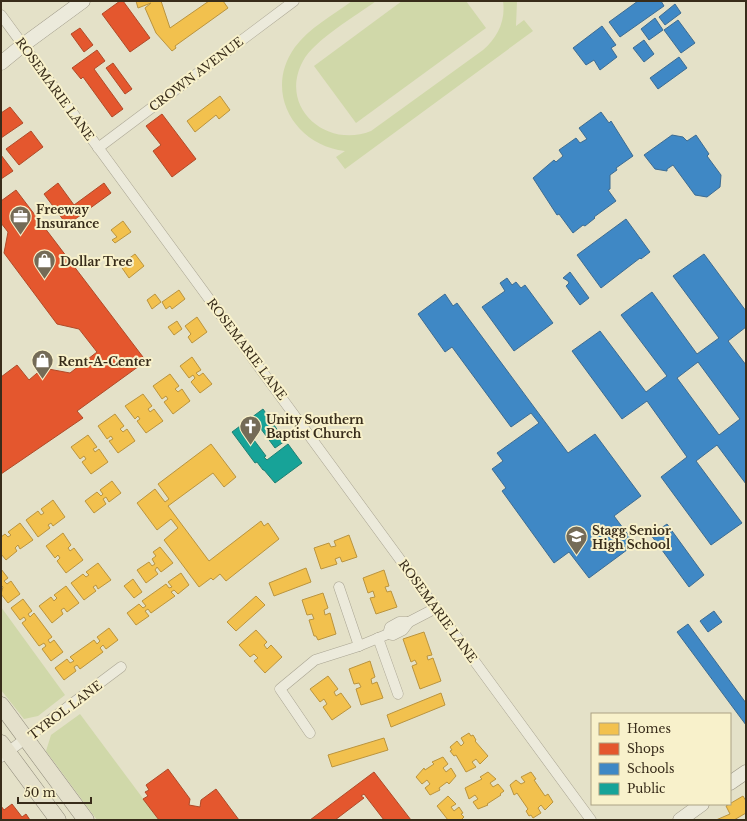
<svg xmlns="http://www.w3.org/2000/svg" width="747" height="821" font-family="'Libre Baskerville',serif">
<rect width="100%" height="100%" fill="#e4e1c8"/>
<g fill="#d0d8a9">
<path d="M352,1H376C356,16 314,40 303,61C278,107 326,149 371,131L483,50C497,38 506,21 503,1H517L516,26L524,20L533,31L345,169L336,157L345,151C294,145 263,91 295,47C309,28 333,15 352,1Z"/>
<polygon points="402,1 466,1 486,28 356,123 314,66"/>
<polygon points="1,607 65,695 38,716 24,719 1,690"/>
<polygon points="80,714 159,820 97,820 46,751 51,735"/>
</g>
<g fill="#f2c14e" stroke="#ba943e">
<polygon points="136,1 161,1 170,28 209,1 223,1 228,8 175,46 176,48 172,51 156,33 145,8 151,3 138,8"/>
<polygon points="220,96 230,110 219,119 216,115 195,132 187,121"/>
<polygon points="123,221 131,232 115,243 112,240 117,237 111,230"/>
<polygon points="135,254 144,266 129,278 120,265"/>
<polygon points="179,290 185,299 172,309 170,306 166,309 162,302"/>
<polygon points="155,294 161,302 152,309 147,300"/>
<polygon points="197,317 207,332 192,343 188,337 191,334 185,326"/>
<polygon points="177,321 182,329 174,335 168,327"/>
<polygon points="192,357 201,370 196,373 199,376 203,373 212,384 200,393 191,382 195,378 193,375 189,378 180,366"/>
<polygon points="170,374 179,386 175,389 178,392 182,389 190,401 173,414 164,402 168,399 166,396 162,399 153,386"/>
<polygon points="143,394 152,406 148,409 150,412 154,409 163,421 146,433 137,421 140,419 138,416 135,419 125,406"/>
<polygon points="115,414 124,426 120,429 123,432 127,429 135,441 118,453 109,441 113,439 111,436 107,439 98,426"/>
<polygon points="88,435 97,447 93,449 95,452 99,449 108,462 91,474 82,462 86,459 84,456 80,459 71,447"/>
<polygon points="211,444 236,477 224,487 213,473 168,506 209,561 261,521 264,526 268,523 279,539 226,581 220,574 213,580 211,578 199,587 164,540 178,528 171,519 157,530 137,503 155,489 165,502 169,499 158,484"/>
<polygon points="112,481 121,493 109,502 106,497 103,499 106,504 94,513 85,501 97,492 101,496 103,494 100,490"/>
<polygon points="53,500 65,517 53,526 51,523 48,525 50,528 38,537 26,520 38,511 41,515 44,513 41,509"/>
<polygon points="20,523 33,540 20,549 18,545 15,548 17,551 6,560 1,554 1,537 5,534 8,537 11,535 8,532"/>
<polygon points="63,533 71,545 68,548 70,551 74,548 83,560 66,573 57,561 60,558 58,555 55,558 46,546"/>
<polygon points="349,535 357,557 342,562 340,557 335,559 337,564 321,569 314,548 329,543 331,547 336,546 334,541"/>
<polygon points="160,547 173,563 161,572 157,567 155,570 158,574 146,583 137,570 149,562 152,566 155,564 152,559 156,556 153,552"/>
<polygon points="98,563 111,580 98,589 96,585 93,587 96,591 84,600 71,583 83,574 86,577 89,575 86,572"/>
<polygon points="306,568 311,582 274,596 269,583"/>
<polygon points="1,569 8,578 4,581 7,584 11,581 20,594 8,603 1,594 3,587 1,585"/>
<polygon points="384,570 389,586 385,587 387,592 391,591 397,607 376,614 370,598 375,597 373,591 368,593 363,578"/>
<polygon points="181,573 189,585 178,594 174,590 171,592 175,596 151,613 148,609 145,611 149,616 136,625 127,613 139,604 143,608 146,606 142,601 166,584 169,588 172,587 168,582"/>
<polygon points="133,579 142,592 134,598 124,586"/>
<polygon points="66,586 79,603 67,612 64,608 61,610 63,614 52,623 39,606 51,597 54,601 57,598 54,595"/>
<polygon points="323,593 328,608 324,610 325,615 330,613 336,634 318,640 316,636 314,636 309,620 314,619 312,614 307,615 302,600"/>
<polygon points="256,596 265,605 236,631 227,622"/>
<polygon points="23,599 32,611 28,614 30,617 34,613 52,637 48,640 50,643 54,640 63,652 51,661 42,649 46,646 44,643 39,646 22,623 26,620 24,617 20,620 11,608"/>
<polygon points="109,628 118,640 106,649 103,645 100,648 103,652 80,669 77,665 74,667 76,671 64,680 55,668 67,659 70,663 74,661 70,657 94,640 97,644 100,641 97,637"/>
<polygon points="256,630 267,642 264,645 267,649 271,645 282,657 265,673 254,661 258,658 254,654 250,657 239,645"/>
<polygon points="424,632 432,655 427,656 428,660 433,658 441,681 420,689 412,666 417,664 415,660 411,662 403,639"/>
<polygon points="370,661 375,677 371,679 372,684 377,682 383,698 361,705 356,689 361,687 359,683 354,684 349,669"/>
<polygon points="328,676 338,689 334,692 336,696 341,693 351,707 332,720 323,707 327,704 324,699 320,702 310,689"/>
<polygon points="441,693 445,705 391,727 387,715"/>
<polygon points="469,733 471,736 473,735 476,740 475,741 488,756 480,764 476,759 472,762 476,767 466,772 456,755 454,756 450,751 452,750 450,747 457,741 461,746 464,743 461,738"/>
<polygon points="384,738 388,750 332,767 328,755"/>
<polygon points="443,757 448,764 443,768 446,772 451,768 456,776 449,784 447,782 439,788 440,790 430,795 425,788 430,784 427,780 422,784 416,777 424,768 425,770 434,764 432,762"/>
<polygon points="488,772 496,779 490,783 493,787 498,784 504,791 500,794 501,795 487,804 488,805 478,809 473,802 478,799 475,795 469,799 465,788 482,779 480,777"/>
<polygon points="531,772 536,779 534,780 545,796 548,794 553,802 545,810 541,805 538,808 541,813 533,818 531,815 529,816 526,811 528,809 517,793 514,795 510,785 516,780 521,784 525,782 521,777"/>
<polygon points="448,796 456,804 451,807 454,811 459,807 463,813 461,814 464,817 461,820 448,820 437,806"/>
<polygon points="743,796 746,801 746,813 734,820 716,820 730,814 726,806"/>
</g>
<g fill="#e4572e" stroke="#b04a28">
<polygon points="120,1 123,1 150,38 130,52 102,14"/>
<polygon points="80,28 93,45 84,52 71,34"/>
<polygon points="97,50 105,61 94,69 123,109 112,117 83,77 81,79 72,68"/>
<polygon points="113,63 132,89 125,94 106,68"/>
<polygon points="10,107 23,123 1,138 1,113"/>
<polygon points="162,114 196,159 172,177 153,151 161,145 146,126"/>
<polygon points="31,131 43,147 19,165 6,149"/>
<polygon points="1,155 13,171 1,179"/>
<polygon points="58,183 74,205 104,183 111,193 67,225 44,194"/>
<polygon points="16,190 146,361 77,411 83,418 1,474 1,377 17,365 29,380 43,368 70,373 97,352 79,329 57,324 4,253 8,232 1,223 1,201"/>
<polygon points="168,769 190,799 189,805 200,807 201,800 216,789 239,820 159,820 143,799 148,796 145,792 149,790 146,785"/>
<polygon points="374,772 411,820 384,820 364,794 361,796 364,798 335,820 310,820"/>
<polygon points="12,804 22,817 26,814 30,820 1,820 1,806 4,810"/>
</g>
<g fill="#3f88c5" stroke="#3d6c92" fill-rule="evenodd">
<polygon points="638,1 661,1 664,6 620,37 609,22"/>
<polygon points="675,4 681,13 665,25 659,17"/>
<polygon points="655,18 663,30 649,40 641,29"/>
<polygon points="678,20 695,43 681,53 664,30"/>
<polygon points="602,26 616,45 611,48 617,57 600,70 594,60 586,65 573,48"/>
<polygon points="644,40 654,54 644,62 633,48"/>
<polygon points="679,57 687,68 658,89 650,78"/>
<polygon points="601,112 609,123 611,121 633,156 616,168 617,170 610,175 610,189 608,190 616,201 594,217 595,218 585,226 583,225 573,233 559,214 557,215 533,178 554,160 556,162 563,156 559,150 576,138 580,143 587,139 579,128"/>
<polygon points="672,135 683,137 687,141 696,135 709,154 707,156 721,175 720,187 707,197 695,195 673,165 667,169 667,171 655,169 644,155"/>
<polygon points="626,219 650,252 641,259 640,258 601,288 577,255"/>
<path d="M704,254L746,311V327L728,341L746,365V484L717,445L696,461L742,523L711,545L661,477L687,457L647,401L622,419L572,351L600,331L646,392L667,376L621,315L652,292L697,354L719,338L673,276ZM698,362L740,419L719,435L677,378Z"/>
<polygon points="570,272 589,298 580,305 566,286 569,283 568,281 563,278"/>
<polygon points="507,278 512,285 516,282 521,288 525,285 553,323 514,351 482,307 505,291 500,283"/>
<polygon points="445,294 453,306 457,303 568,453 595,434 641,496 614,516 635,544 589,578 569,552 554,563 502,491 506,488 492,469 503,461 497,453 539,423 531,413 511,427 452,347 445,352 418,314"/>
<polygon points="667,524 704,575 689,587 651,535"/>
<polygon points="714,611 722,622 708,632 700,621"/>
<polygon points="688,624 746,703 746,725 677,632"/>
</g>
<polygon fill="#17a398" stroke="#217f72" points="263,409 285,441 275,448 261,429 251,436 266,456 264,457 267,460 288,444 302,463 275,483 264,470 263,470 257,462 255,463 232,432"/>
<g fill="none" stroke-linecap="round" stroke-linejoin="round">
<defs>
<g id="street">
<polyline points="1,15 591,820"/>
<polyline points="98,148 294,1"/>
<polyline points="339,587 359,646"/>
<polyline points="388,634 390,627 399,622 409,622"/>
<polyline points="378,638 398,694"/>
<polyline points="310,733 280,689 315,660 359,646 388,634 393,635 403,630 409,622 436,608"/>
<polyline points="1,757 121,667"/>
</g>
<g id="secondary">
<polyline points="1,63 23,45 83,1"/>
<polyline points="730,783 746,772"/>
<polyline points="680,820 702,804"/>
</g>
<g id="primary">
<polyline points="1,705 86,820"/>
<polyline points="1,743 58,820"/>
</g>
</defs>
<use href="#street" stroke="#a9a492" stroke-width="11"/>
<use href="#secondary" stroke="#999382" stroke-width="15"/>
<use href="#primary" stroke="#8e8979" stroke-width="17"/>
<use href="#street" stroke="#eceadb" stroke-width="10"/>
<use href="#secondary" stroke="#eceadb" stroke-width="14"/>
<use href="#primary" stroke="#e4e0cb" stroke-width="16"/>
</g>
<defs>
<symbol id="office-pin" viewBox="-11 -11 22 30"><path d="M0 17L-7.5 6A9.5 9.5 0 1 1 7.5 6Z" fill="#746b57" stroke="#f8f1cb"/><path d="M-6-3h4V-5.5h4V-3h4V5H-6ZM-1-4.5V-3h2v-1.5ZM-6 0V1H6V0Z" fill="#fff"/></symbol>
<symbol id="shop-pin" viewBox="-11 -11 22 30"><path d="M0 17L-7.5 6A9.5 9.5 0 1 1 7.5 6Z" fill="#746b57" stroke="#f8f1cb"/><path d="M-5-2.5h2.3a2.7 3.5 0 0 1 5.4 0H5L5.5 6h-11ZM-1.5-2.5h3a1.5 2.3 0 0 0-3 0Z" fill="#fff"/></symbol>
<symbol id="church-pin" viewBox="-11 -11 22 30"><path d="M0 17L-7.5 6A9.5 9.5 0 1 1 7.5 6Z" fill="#746b57" stroke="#f8f1cb"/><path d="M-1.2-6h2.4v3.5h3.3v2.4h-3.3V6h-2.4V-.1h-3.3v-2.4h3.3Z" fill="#fff"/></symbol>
<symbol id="school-pin" viewBox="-11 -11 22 30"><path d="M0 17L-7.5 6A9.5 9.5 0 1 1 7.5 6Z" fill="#746b57" stroke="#f8f1cb"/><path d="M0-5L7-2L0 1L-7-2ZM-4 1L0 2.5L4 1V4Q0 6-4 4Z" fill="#fff"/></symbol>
</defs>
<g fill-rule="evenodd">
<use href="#office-pin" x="8" y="204" width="25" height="34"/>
<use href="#shop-pin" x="32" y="248" width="25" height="34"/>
<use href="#shop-pin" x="30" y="348" width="25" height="34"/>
<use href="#church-pin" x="238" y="414" width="25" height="34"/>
<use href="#school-pin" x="564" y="524" width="25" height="34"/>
</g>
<g text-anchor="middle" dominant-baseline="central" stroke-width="4" stroke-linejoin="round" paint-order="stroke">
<g font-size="12" fill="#382c1a" stroke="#f8f1cb">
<text transform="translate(196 74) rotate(-37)">CROWN AVENUE</text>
<text transform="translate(55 89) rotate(54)">ROSEMARIE LANE</text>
<text transform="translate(247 349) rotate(53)">ROSEMARIE LANE</text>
<text transform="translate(438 611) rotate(54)">ROSEMARIE LANE</text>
<text transform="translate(65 710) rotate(-37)">TYROL LANE</text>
</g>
<g font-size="12" font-weight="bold" fill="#382c1a" stroke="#f8f1cb" text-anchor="start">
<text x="36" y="209">Freeway<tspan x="36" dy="14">Insurance</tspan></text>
<text x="60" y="261">Dollar Tree</text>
<text x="58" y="361">Rent-A-Center</text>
<text x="266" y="419">Unity Southern<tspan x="266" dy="14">Baptist Church</tspan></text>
<text x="592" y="530">Stagg Senior<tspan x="592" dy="14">High School</tspan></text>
</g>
</g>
<rect width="747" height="821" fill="none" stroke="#382c1a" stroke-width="4"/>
<rect x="591" y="713" width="140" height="92" fill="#f8f1cb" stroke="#aba284"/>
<rect x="599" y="723" width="20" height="12" fill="#f2c14e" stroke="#aba284"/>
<text x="627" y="733" font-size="12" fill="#382c1a">Homes</text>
<rect x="599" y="743" width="20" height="12" fill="#e4572e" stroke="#aba284"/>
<text x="627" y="753" font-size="12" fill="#382c1a">Shops</text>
<rect x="599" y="763" width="20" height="12" fill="#3f88c5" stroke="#aba284"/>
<text x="627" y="773" font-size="12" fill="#382c1a">Schools</text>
<rect x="599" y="783" width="20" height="12" fill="#17a398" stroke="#aba284"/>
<text x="627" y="793" font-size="12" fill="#382c1a">Public</text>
<path d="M18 797v6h73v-6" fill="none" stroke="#382c1a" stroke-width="2"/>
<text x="24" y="797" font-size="12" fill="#382c1a" stroke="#f8f1cb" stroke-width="3" paint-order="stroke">50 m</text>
</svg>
